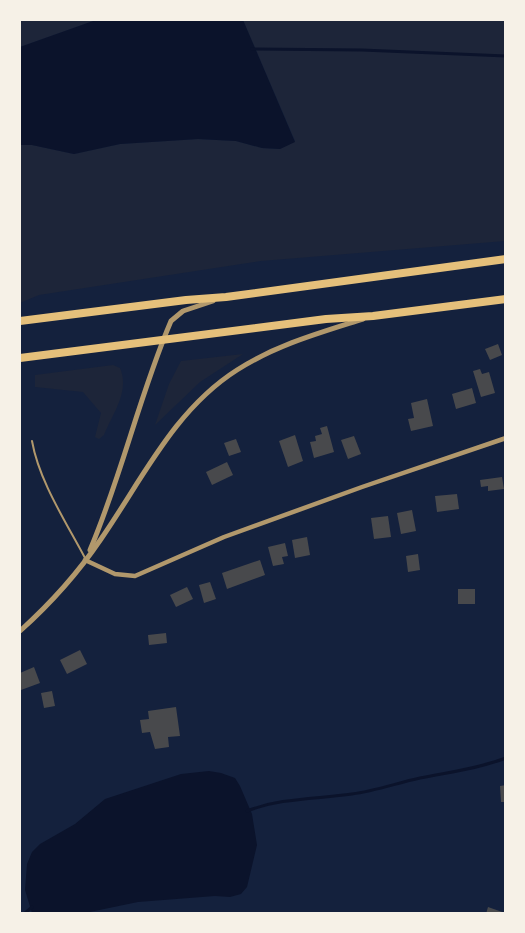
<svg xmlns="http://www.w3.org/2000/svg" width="525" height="933" font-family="'Titillium Web',sans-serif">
<rect width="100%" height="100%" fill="#14213d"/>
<g fill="#1d2539">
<polygon points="20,20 96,20 20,47"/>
<polygon points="243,20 505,20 505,241 261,261 39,295 20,303 20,145 32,145 74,154 120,144 198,139 236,141 262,148 280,149 295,141"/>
<polygon points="243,354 200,382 155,425 169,384 181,361"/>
<path d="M113,365L120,368C130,391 113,413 104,435L99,439L95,437L101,413L83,392L35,387V375Z"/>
</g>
<g fill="#0b132b">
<polygon points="96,20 243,20 295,142 280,149 262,148 236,141 198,139 120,144 74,154 32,145 20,145 20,47"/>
<polygon points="209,771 221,773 235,778 240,786 252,814 257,845 247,887 241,894 230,897 215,896 138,902 85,913 32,913 25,890 27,864 32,852 40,844 75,824 105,799 181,774"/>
</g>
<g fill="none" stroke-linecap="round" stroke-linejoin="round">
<g stroke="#0b132b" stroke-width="3">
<polyline points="252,49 362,50 506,56"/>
<path d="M247,811C280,798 316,799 352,794C375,791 397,783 420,778C449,772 477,769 506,758"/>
<polyline points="24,914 32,907"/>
</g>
</g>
<g fill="#48494c">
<polygon points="498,344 502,355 490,360 485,349"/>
<polygon points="480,369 482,374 489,372 495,393 481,397 473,371"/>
<polygon points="472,388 476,403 456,409 452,394"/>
<polygon points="427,399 433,426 411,431 408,419 414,418 411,403"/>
<polygon points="327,426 334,452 314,458 310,442 316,441 315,436 322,434 320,428"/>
<polygon points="295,435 303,461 288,467 279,441"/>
<polygon points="354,436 361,454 348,459 341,440"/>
<polygon points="236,439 241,452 229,456 224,443"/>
<polygon points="227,462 233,475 212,485 206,472"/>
<polygon points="502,477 504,489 488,491 488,486 481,487 480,480"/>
<polygon points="457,494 459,509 437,512 435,496"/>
<polygon points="412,510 416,531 401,534 397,513"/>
<polygon points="388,516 391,537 374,539 371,518"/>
<polygon points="307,537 310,555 295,558 292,540"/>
<polygon points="285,543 288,556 282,557 284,564 273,566 268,547"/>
<polygon points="418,554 420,570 408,572 406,556"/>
<polygon points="260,560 265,575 227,589 222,573"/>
<polygon points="210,582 216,599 204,603 199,585"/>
<polygon points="187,587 193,599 176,607 170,595"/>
<rect x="458" y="589" width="17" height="15"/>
<polygon points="166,633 167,643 149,645 148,635"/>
<polygon points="80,650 87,664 67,674 60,660"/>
<polygon points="34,667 40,683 21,690 20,673"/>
<polygon points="52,691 55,706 44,708 41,693"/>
<polygon points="176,707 180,736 168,737 169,747 155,749 150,732 142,733 140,720 149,719 148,711"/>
<polygon points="506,785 506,802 501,802 500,786"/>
<polygon points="488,907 505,913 505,914 486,914"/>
</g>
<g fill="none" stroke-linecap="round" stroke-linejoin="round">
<path stroke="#b1986c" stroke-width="2" d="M32,441C39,481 66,522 85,558"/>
<polyline stroke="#b1986c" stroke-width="4.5" points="85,560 115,574 135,576 224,537 362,487 506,438"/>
<g stroke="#b1986c" stroke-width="5">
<path d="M90,550C122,475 139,396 171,321L183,311L213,301"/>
<path d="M20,631C50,604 78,573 101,539C142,480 174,410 237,370C276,345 319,333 363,319"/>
</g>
<g stroke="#e5c07b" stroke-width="8">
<polyline points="20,321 186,300 226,297 506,259"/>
<polyline points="20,358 326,319 373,316 506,299"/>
</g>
</g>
<rect width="525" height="933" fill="none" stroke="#f6f1e7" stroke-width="42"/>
</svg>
